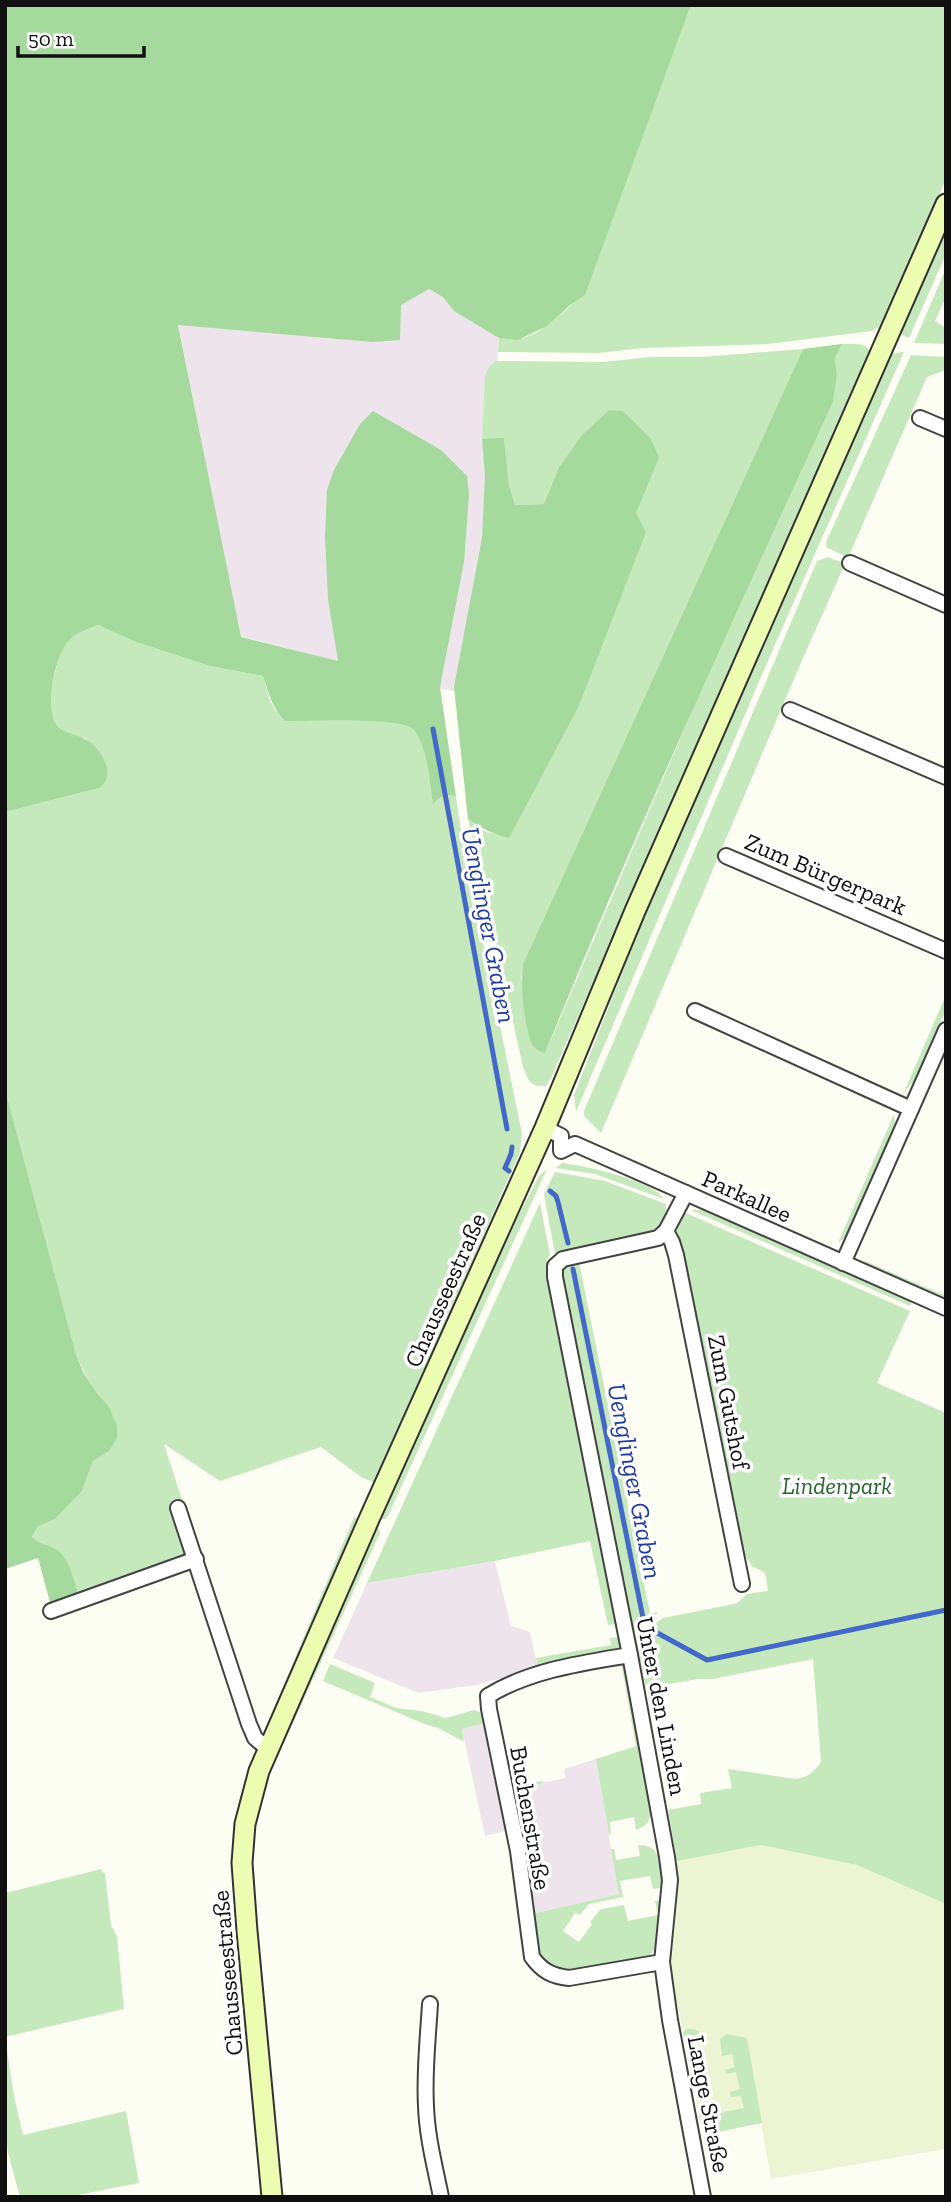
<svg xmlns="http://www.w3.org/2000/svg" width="951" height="2202" font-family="'Zilla Slab',serif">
<rect width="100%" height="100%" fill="#fdfef3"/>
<g fill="#eee5ec">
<polygon points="161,238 503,259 488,536 460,693 240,636"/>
<polygon points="495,1561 511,1626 530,1632 538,1668 477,1685 418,1693 333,1658 367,1583"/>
<polygon points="485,1723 509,1830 485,1836 462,1729"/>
<polygon points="596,1759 619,1894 536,1913 522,1847 533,1845 526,1786 565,1778 564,1769"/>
</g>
<polygon fill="#ecf4d4" points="761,1845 857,1865 946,1904 946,2149 771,2179 761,2123 703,2135 671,1971 679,1880 677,1861"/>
<g fill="#c6e8bd">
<path d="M691,5H946V179L886,318L881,326L872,331L769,344L643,348L598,353L498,352L499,338C504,338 510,340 516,339C540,338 565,308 585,294Z"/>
<polygon points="946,223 946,254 909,338 902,335 900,329"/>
<polygon points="946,268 946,297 935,321 946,328 946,344 914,343"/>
<path d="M842,344C853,344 865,341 871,353L551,1078L546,1086C529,1087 529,1081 523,1067L468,819L486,832L509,837L578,708L635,513L659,458L623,411L581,436L559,467L544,504L515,505L509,485L504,439H482L485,376L489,367L496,361L602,362L651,357H702L803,349L523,964L521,975L528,1033L545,1053L704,683L833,402L837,376L835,358Z"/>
<polygon points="904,352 770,656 576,1112 574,1095 661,874 889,354"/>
<polygon points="911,355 946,357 946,370 927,377 848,558 826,547 826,542"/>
<polygon points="828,557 845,564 799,667 601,1133 584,1116 584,1111 817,561"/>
<path d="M98,625L136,642L210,666L263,676L270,701L276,712C297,713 406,718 414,730C428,749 429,781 433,803C440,798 448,791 456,797L463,844L522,1134L520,1152L375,1483L361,1477L321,1447L220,1481L164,1444L183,1503L172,1508L188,1556L79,1596C73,1578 68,1559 51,1548C45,1543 39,1544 32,1538L38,1526L55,1518L82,1491L93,1461L109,1451V1407C94,1391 84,1374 76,1354L5,1089V812L99,788L87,739C78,736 63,733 57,725C44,709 56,655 68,640C75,633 89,629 98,625Z"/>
<polygon points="946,995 946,1010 914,1081 904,1092"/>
<polygon points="894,1114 895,1124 847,1235 838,1243"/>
<path d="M562,1163C583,1165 654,1181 664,1199L595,1174L556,1168Z"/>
<polygon points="547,1169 387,1518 381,1520 379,1518 486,1278 539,1176"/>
<path d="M555,1172L605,1181L666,1204C667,1221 660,1231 644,1236L555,1254L544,1194Z"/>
<polygon points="540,1203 550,1255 547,1259 547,1267 618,1624 608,1625 590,1541 495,1561 367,1583"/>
<polygon points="691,1210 704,1210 911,1300 910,1306"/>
<path d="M686,1213L910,1311L877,1383L946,1413V1904L857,1865L761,1845L677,1861L668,1810L701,1804L700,1793L732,1788L728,1769L795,1779C808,1777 813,1773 821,1762L813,1659L713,1679H698L646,1688L635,1637L663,1618L724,1606L737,1603L747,1594L768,1591L765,1573L752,1566L738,1545L677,1231L680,1216Z"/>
<polygon points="865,1261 946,1296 946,1299 868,1265"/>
<polygon points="579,1262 650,1613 659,1612 632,1634 560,1272 568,1265"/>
<polygon points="354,1517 360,1519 271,1721 269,1720"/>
<polygon points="375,1526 378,1527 380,1533 277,1758 274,1756"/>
<polygon points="621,1637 619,1648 614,1652 538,1668 536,1658 611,1645 610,1638"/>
<path d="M621,1662L627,1666L651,1812C650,1822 646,1826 636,1830L634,1817L610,1822L611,1834L609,1835L596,1759L636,1746Z"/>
<polygon points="330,1664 375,1683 370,1697 396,1708 422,1711 446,1718 474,1710 480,1712 485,1723 462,1729 464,1742 438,1728 422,1723 323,1681"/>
<path d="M543,1781V1783L526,1786L533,1845L523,1848L536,1913L619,1894L611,1849H614L616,1860L640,1856L638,1845C661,1844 661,1865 664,1883L660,1888L653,1889L650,1876L620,1881L623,1897L589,1904L580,1915L575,1913L563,1931L579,1942L592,1924L590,1922L601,1909L624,1905L628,1921L658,1915L655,1901L660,1900L662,1902C660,1920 662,1950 645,1959L578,1972H558L544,1962L533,1933L510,1785Z"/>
<polygon points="101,1869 102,1872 105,1873 111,1925 117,1936 124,2009 5,2037 14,2096 23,2135 126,2111 139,2183 68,2197 20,2197 8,2153 5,2124 5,1893"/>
<path d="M687,2029C695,2029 701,2029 703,2038L693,2040L696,2058L688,2060L683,2032Z"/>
<polygon points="727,2034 747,2038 762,2123 703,2135 697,2105 706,2103 709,2115 744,2108 741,2096 731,2097 730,2092 740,2089 736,2072 726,2074 725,2070 735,2067 732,2054 722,2056 720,2039"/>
</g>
<g fill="#a5d99d">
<path d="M5,5H691L585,295L569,306L547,326L518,340L499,338L454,311L443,297L429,289L401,305L400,340L373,342L178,325L241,637L338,661L328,599L325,536L327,490L334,470L360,424L373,411L441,450L467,476L469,495L464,562L440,687L456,797C448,792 439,797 433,804C429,781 428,749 414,730C404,716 306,721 285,721C272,708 269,694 263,676L210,666L136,642L98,625C89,629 75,633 69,640C55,655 45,706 56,724C62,733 76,734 85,739C97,745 112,765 106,780C105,783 102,785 99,788L5,812Z"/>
<path d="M842,344L835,358L837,376L833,402C734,618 634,834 545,1053C542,1052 538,1051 535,1048C524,1037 520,979 523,964L803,349Z"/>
<path d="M609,410L623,411L651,439L659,458L636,513L646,532L578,708L509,838C493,834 482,829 468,819L454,687L482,538L485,476L482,439L504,438L509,485L515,505L544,504L559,467L581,436Z"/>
<path d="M5,1089L76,1354L83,1372L97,1393L109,1407L117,1426V1438L109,1451L93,1461L82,1491L55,1519L38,1526L32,1537C40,1545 48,1544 57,1550C70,1559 74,1582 79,1596L51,1606L38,1558L5,1569Z"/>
</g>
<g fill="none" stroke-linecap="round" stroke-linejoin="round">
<g stroke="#4368c8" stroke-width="5">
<polyline points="433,729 507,1129"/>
<polyline points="509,1171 505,1168 511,1154 512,1147"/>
<polyline points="550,1191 556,1196 558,1202 568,1243"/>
<polyline points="573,1269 643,1618"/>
<polyline points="652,1630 707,1660 946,1610"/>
</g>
<defs>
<g id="minor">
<polyline points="920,418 946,429"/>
<polyline points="850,563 946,605"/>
<polyline points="790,710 946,777"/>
<polyline points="726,856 946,951"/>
<polyline points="695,1011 911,1109"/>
<polyline points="545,1128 561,1136 561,1151 575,1144 946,1308"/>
<polyline points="686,1193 666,1231 658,1238 563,1259 555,1266 555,1277 630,1655 667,1857 670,1880 662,1962 670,2020 703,2197"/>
<polyline points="666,1231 672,1242 676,1255 742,1584"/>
<polyline points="843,1263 946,1030"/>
<polyline points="178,1508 249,1724 255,1738 268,1749"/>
<polyline points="51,1611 196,1559"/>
<path d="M630,1655C582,1663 530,1670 488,1696L489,1709L518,1851L532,1957C542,1971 552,1976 569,1978L662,1962"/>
<path d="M430,2004C428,2038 424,2072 426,2106C427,2137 435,2167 441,2197"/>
</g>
<polyline id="secondary" points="272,2197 247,1931 242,1863 245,1824 259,1771 370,1517 545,1128 635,911 946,204"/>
</defs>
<use href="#minor" stroke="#434343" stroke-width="18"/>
<use href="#secondary" stroke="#323232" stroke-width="23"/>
<use href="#minor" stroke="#fff" stroke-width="14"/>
<use href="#secondary" stroke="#ecfcb1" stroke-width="19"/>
</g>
<g text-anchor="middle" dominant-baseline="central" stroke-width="7" stroke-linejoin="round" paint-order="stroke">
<g font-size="24" fill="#101010" stroke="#fff">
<text transform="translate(826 874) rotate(23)">Zum Bürgerpark</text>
<text transform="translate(747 1196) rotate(24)">Parkallee</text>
<text transform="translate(445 1290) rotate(-66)">Chausseestraße</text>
<text transform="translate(729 1402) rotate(79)">Zum Gutshof</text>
<text transform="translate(662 1706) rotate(79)">Unter den Linden</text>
<text transform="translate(531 1818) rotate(80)">Buchenstraße</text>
<text transform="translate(227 1973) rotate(-95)">Chausseestraße</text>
<text transform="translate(709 2104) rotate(79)">Lange Straße</text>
</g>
<g font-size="24" font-style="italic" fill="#226629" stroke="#fff">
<text x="837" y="1485">Lindenpark</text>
</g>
<g font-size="26" font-style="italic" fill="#1d3c9e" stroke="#fff">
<text transform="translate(489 925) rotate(79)">Uenglinger Graben</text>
<text transform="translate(635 1481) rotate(79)">Uenglinger Graben</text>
</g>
</g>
<rect width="951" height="2202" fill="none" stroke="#101010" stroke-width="14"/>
<path d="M18 46v10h126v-10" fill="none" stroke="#101010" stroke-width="3.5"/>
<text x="28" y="46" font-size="21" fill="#101010" stroke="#ffffff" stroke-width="5" paint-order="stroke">50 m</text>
</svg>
